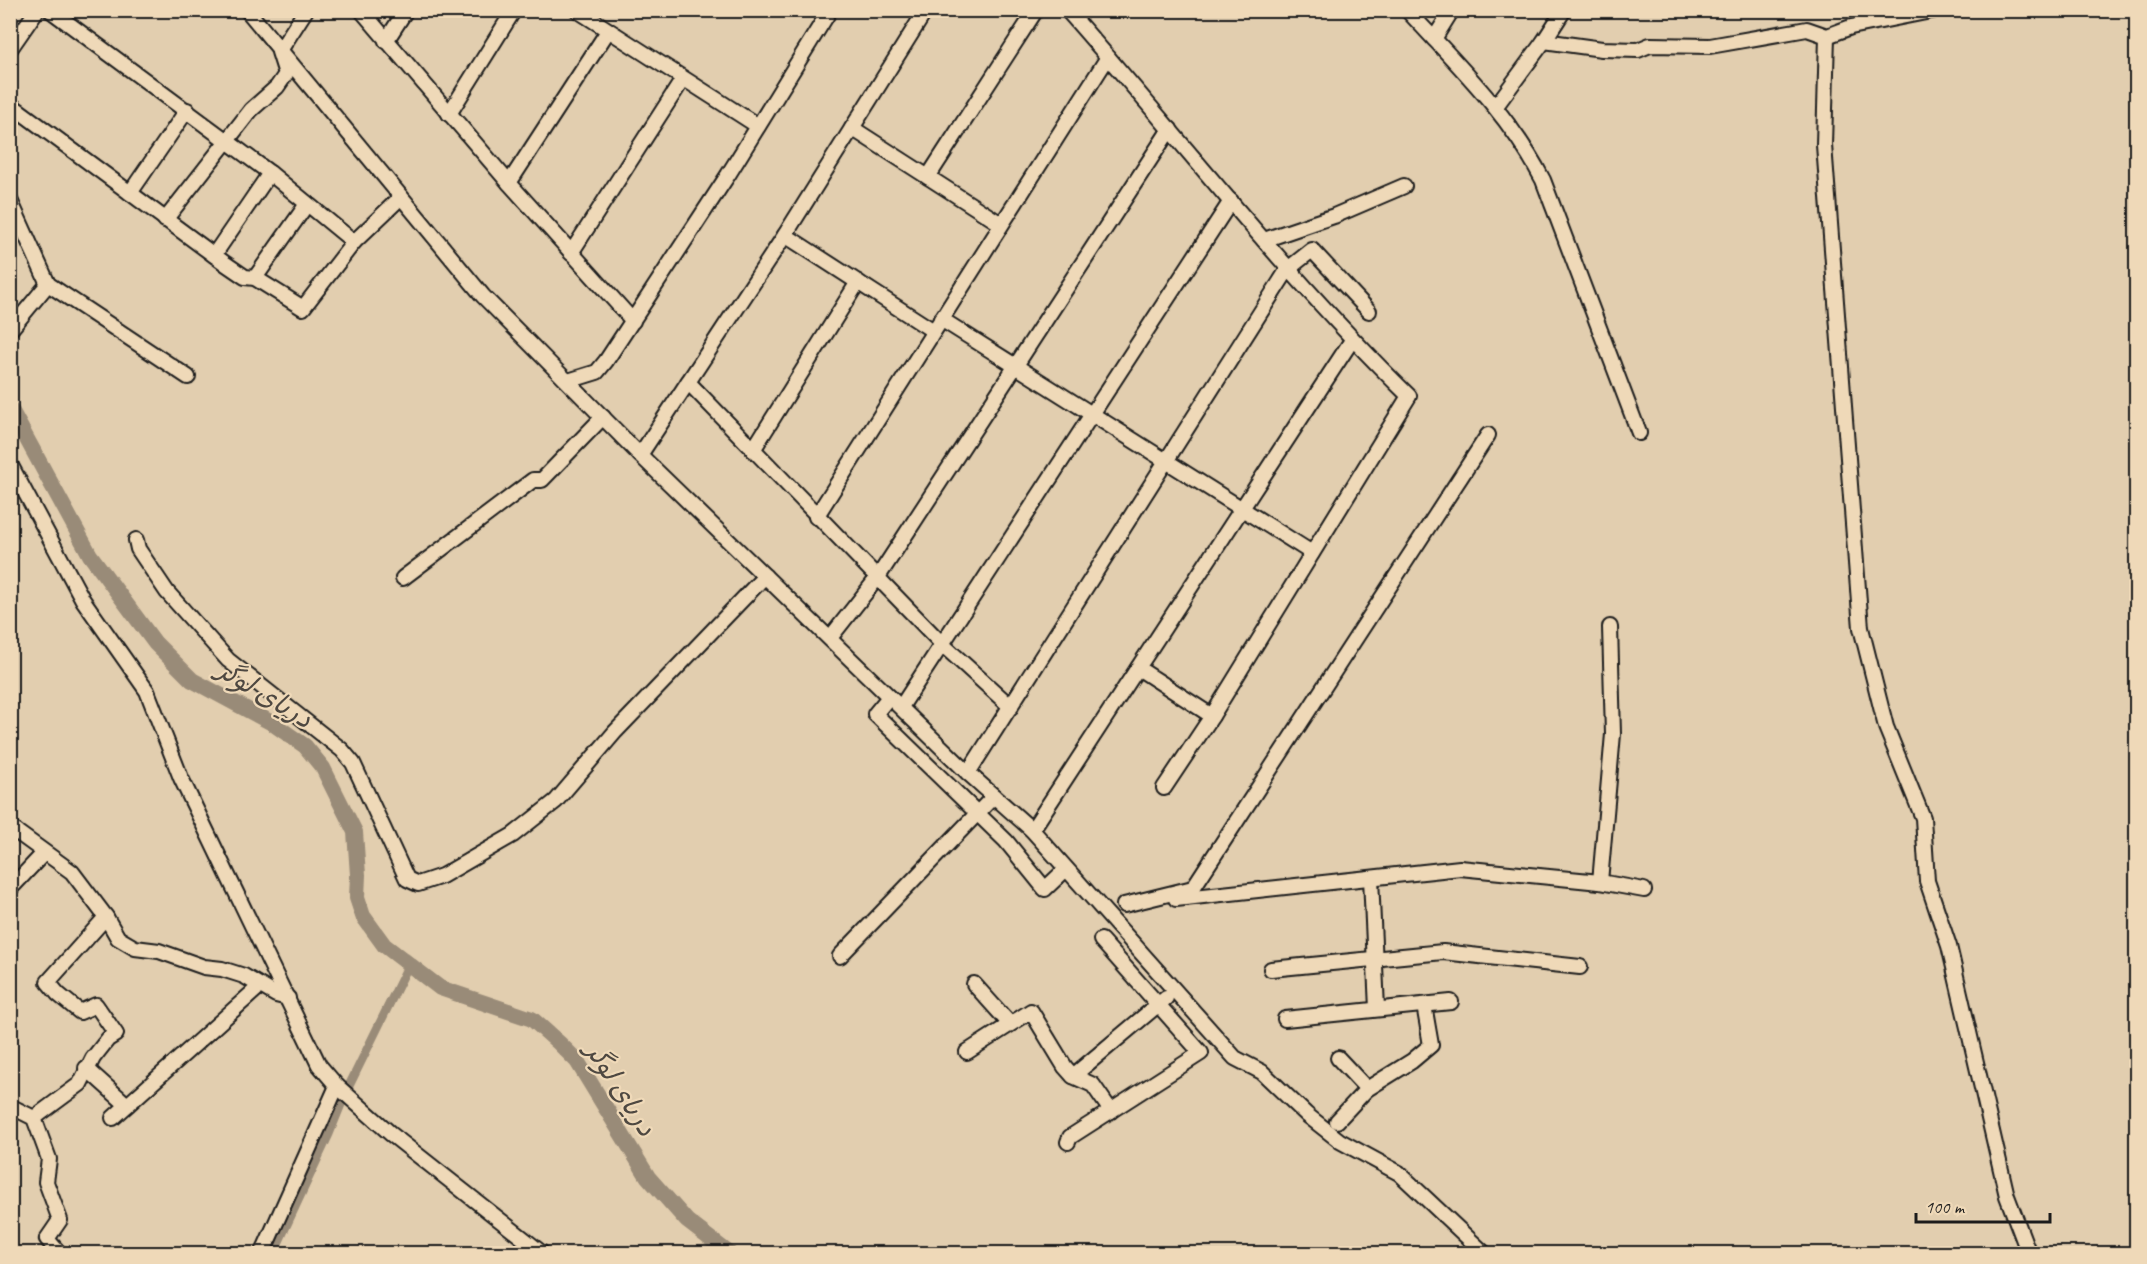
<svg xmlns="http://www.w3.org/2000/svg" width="2147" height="1264" font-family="Caveat,'Playpen Sans Arabic',sans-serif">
<rect width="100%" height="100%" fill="#e2ceaf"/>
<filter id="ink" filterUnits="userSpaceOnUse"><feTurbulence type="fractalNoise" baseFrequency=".0167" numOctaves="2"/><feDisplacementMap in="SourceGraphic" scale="12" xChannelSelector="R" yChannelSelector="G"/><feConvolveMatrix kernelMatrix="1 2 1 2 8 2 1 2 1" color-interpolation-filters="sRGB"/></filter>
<g filter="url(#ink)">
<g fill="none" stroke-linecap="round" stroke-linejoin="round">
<polyline stroke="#998b78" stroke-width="9" points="273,1254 329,1134 346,1092 408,966"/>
<polyline stroke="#998b78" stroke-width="16" points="10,408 90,555 155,643 192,680 272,723 305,746 323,768 355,832 358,875 357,898 363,916 384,945 440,988 532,1019 559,1043 577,1061 648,1177 687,1221 730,1254"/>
<defs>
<g id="minor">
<polyline points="50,10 270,173 354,242"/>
<polyline points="247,10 483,296 640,455 968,773 1032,830 1235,1058 1262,1072 1307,1115 1340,1141 1399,1173 1485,1254"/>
<polyline points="361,10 509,183 633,321"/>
<polyline points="577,10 758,126"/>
<path d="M1067,10C1181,139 1286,276 1409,396L1212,716L1164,788"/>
<path d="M1407,10C1457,64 1509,114 1543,180L1639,433"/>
<polyline points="1564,10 1544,41 1602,49 1638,50 1650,45 1710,46 1807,29 1827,36 1851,27 1936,10"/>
<polyline points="1827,36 1824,145 1861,628 1886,727 1923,818 1927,881 1949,946 2007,1196 2029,1254"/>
<polyline points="1434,39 1452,10"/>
<polyline points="386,41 406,10"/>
<polyline points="10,49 37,10"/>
<polyline points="10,104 226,264 245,277 255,278 303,308 354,242 400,198"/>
<polyline points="1496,106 1544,41"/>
<polyline points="449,114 514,10"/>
<polyline points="852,128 1001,224"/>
<polyline points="928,177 1036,10"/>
<polyline points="509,183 608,31"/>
<polyline points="130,193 187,110"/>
<polyline points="10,200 48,284 188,377"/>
<polyline points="165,220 251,110 277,87 286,74 279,52 306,10"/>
<polyline points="785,235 932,330"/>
<polyline points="1264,240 1334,216 1404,186"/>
<polyline points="571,253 683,79"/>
<polyline points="214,255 270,173"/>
<polyline points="255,278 307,204"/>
<polyline points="941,319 1312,553"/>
<polyline points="10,330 48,284"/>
<polyline points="568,381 597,372 606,361 728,175 830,10"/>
<polyline points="688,382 943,645 1011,707"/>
<polyline points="753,450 858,282"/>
<polyline points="640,455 785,235 926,10"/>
<polyline points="10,464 83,600 147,691 181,778 319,1065 337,1086 391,1134 543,1254"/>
<polyline points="816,517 1108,57"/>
<polyline points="136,540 138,549 167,592 228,660 342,750 353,763 407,879 418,884 442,876 513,835 556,801 615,732 765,576"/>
<polyline points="403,578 533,480 542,480 603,417"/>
<polyline points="830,638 878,577 1170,129"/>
<polyline points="1138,668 1212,716"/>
<polyline points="889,697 875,714 1006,841 1045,889 1065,870"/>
<polyline points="901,707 1231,201"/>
<polyline points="968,773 1288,269 1312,250 1369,311"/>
<polyline points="10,827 72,872 106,917 118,938 135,948 159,951 204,967 222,969 244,976 276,995 288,998"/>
<polyline points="1032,830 1352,340"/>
<polyline points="1371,878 1377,1009"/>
<polyline points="1600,882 1613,734 1610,627"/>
<polyline points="10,889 44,853"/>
<polyline points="1176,899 1460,868 1600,882 1644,890"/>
<polyline points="1124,905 1193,888 1488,435"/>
<polyline points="840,956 994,796"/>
<polyline points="1271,969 1443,952 1580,967"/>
<polyline points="974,984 1010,1024"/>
<polyline points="1285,1019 1451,1002"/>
<polyline points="967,1052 1031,1011 1065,1067 1073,1076 1093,1085 1111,1111"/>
<polyline points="1338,1058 1367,1089"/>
<polyline points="86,1068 127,1105"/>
<polyline points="1073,1076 1166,998"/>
<polyline points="10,1106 34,1118 49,1159 46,1182 60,1220 47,1239 60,1254"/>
<polyline points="34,1118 80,1084 93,1058 108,1039 116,1034 96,1005 80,1012 58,994 48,982 106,917"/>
<polyline points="113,1118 260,986"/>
<polyline points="1337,1121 1367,1089 1412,1061 1431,1045 1424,1005"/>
<polyline points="1068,1142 1070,1137 1201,1053 1101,940"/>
<polyline points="262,1254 337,1086"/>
</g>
</defs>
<use href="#minor" stroke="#1c1c1c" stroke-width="18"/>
<use href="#minor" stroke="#efd9b8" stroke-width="14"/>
</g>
</g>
<g text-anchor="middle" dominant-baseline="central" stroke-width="4.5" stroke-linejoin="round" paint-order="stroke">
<g font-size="27" font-style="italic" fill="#4e4841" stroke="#efd9b8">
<text transform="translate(265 694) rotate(31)">دریای لوگر</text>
<text transform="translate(621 1089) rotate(57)">دریای لوگر</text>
</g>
</g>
<rect width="2147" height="1264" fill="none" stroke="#efd9b8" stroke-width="36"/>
<rect x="18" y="18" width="2111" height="1228" fill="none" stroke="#1c1c1c" stroke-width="2" filter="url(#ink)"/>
<path d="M1916 1213v9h134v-9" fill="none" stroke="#1c1c1c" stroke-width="3"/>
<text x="1925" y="1213" font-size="18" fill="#1c1c1c" stroke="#efd9b8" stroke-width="4.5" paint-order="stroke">100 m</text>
</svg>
